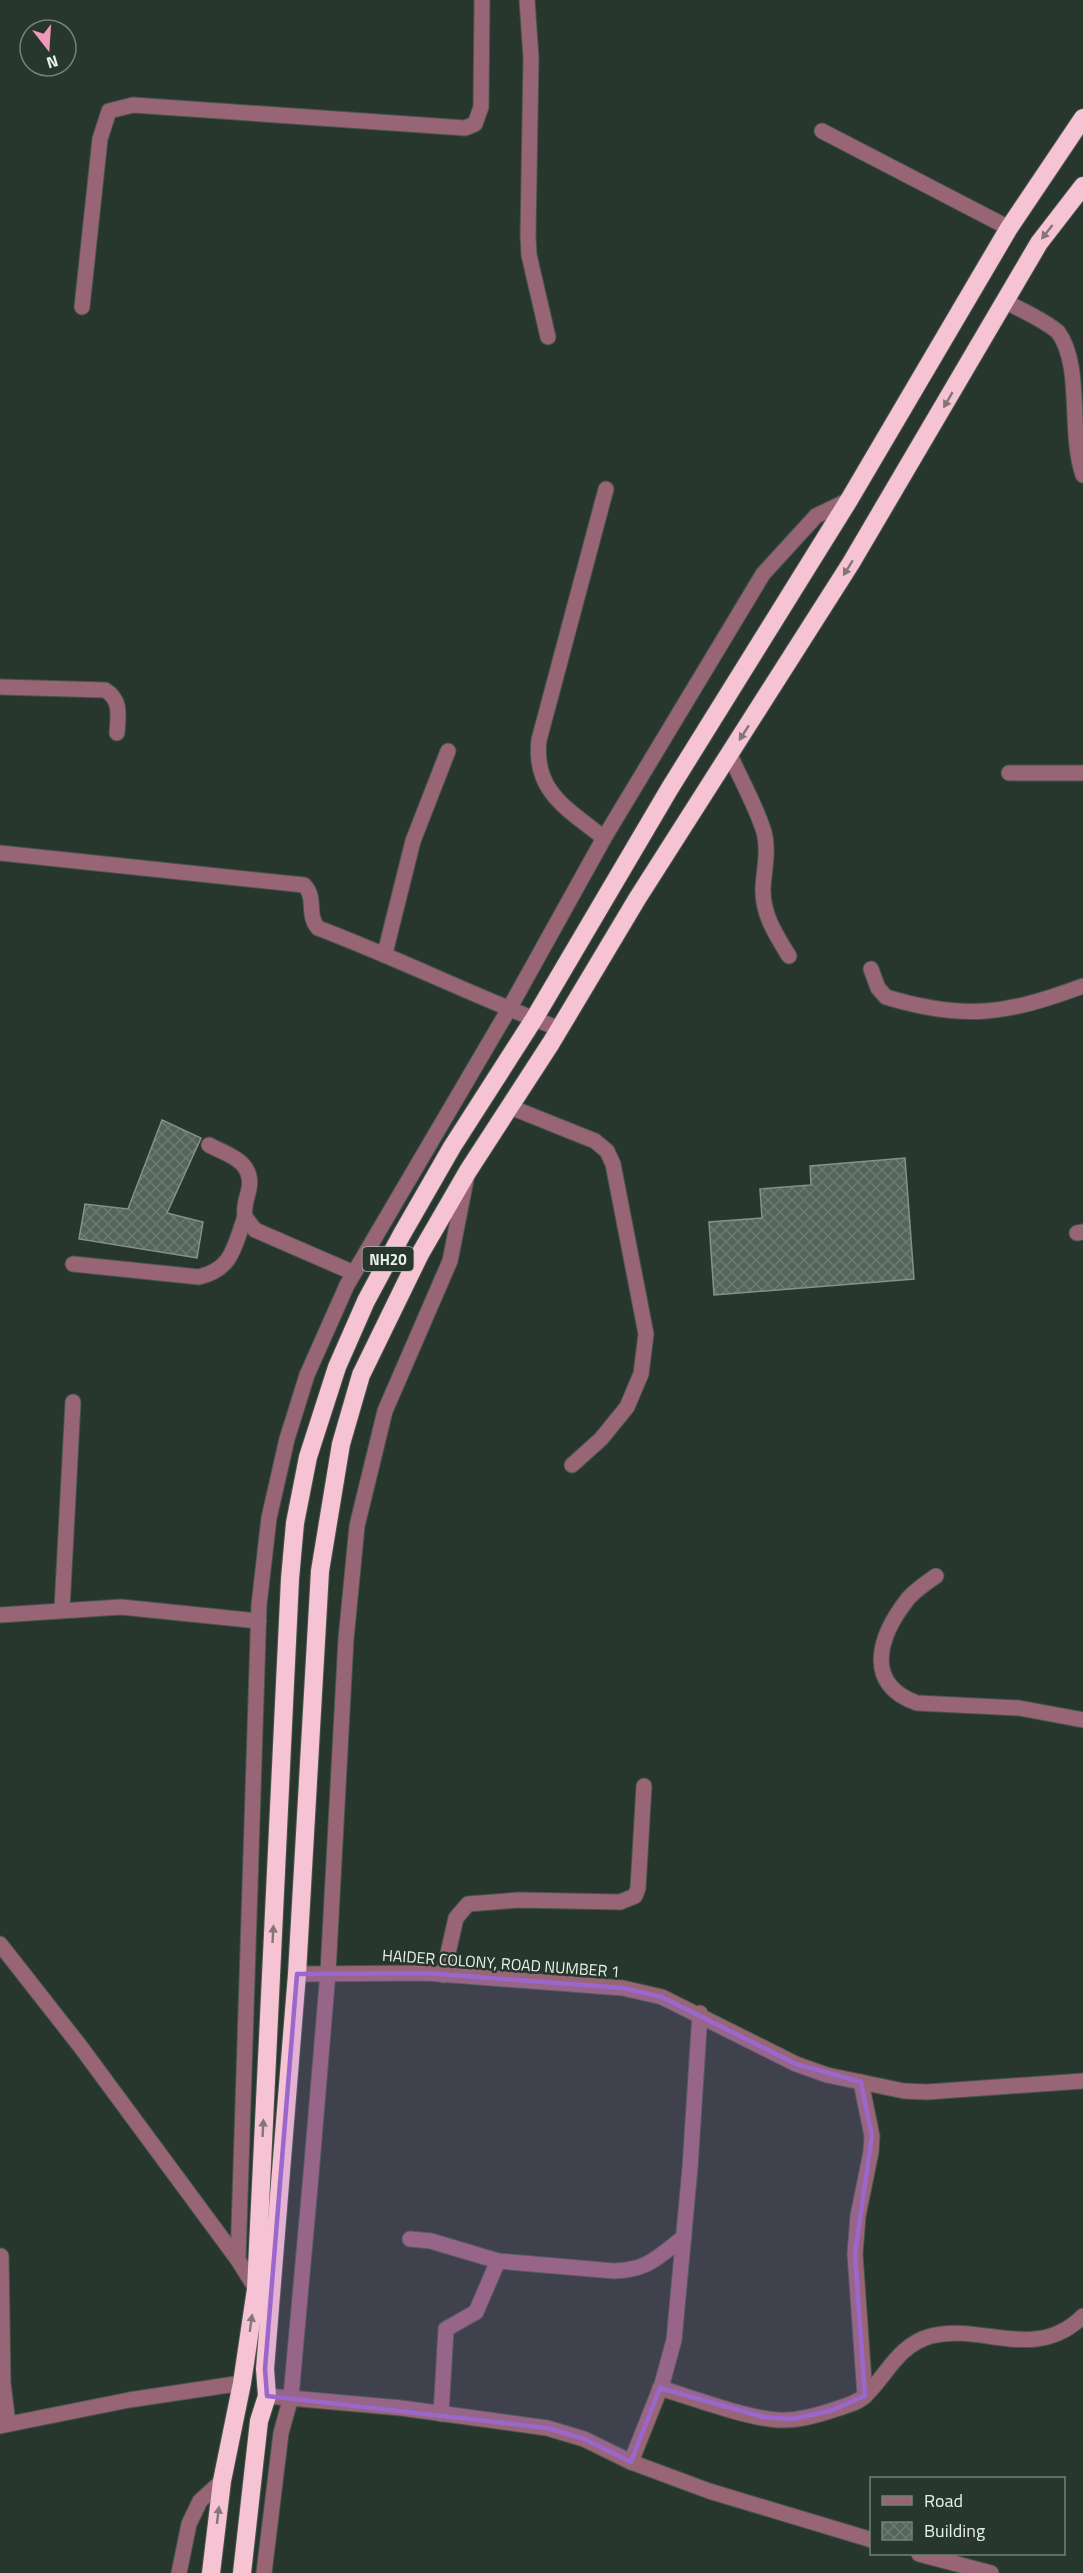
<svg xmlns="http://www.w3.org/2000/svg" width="1083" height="2573" font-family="'Titillium Web',sans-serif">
<defs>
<pattern id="building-cross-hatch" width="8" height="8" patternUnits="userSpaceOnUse" patternTransform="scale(1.5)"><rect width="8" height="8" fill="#55655a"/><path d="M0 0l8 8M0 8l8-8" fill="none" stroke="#6d7b72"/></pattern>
</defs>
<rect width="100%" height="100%" fill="#28372d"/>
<g fill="url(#building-cross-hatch)" stroke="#829387" stroke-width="1.5">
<polygon points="162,1120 201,1138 167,1213 203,1222 197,1258 79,1239 85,1204 128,1209"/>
<polygon points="905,1158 914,1279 714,1295 709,1222 762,1218 760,1189 811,1185 810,1166"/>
</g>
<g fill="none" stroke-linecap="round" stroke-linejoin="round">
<defs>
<g id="minor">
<polyline points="527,0 531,58 528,236 529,255 548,337"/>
<polyline points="822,131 1009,228"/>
<path d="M1005,301C1022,311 1043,319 1058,332C1083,366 1068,431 1083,475"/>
<polyline points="82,307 100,139 109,111 133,105 465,128 475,124 481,107 482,0"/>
<path d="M0,687L105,690C122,700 118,716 117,733"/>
<path d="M730,755C741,780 756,806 764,832C769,850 764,870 763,888C762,914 776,935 789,956"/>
<polyline points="1009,773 1083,773"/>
<path d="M604,838C568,809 533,792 539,740L606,489"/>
<path d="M0,853L304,885C317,898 306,914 318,928C400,959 478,998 560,1029"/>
<polyline points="385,953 413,841 448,751"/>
<path d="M871,969L878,988L886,997C965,1021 1007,1014 1083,986"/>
<polyline points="510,1107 595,1141 607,1151 613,1164 646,1334 641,1374 627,1407 601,1439 572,1465"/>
<path d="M209,1145C228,1155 254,1161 249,1189C247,1198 243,1207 245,1217L255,1230L354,1273"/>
<polyline points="1077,1233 1083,1232"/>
<path d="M73,1264L199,1277C233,1269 234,1246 245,1217"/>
<path d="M936,1576C926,1583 914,1591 907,1600C879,1636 863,1684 917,1703L1019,1708L1083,1720"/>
<polyline points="62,1609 73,1402"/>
<polyline points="0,1615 121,1607 259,1621"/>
<polyline points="0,1944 80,2046 238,2260 256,2289"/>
<polyline points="297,1974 426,1973 623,1988 662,1997 796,2064 827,2075 904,2091 927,2092 1083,2081"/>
<polyline points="443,1975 456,1918 468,1904 519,1900 620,1902 635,1896 638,1888 644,1786"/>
<polyline points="861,2082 872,2136 871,2152 858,2216 855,2254 865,2396"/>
<path d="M410,2239L431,2241L498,2261L614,2271C648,2270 658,2257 684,2237"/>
<polyline points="1,2256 3,2383 8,2424"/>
<polyline points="238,2260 259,1605 269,1518 287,1439 307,1375 347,1285 509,1009 604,838 763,574 816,516 849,500"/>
<path d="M660,2388C693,2398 746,2418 778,2420C796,2421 819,2415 836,2409C846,2406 857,2403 865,2396C887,2375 898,2345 931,2336C984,2323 1035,2363 1083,2316"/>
<polyline points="267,2396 401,2408 547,2428 584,2439 631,2462 709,2491 872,2540"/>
<polyline points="441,2414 446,2329 476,2312 498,2261"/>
<polyline points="0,2426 129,2400 242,2383"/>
<polyline points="631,2462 662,2384 674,2340 690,2168 700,2013"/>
<polyline points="919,2554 991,2573"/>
<polyline points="179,2573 189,2524 200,2501 222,2481"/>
<polyline points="264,2573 281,2433 291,2397 311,2175 328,1972 346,1639 357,1526 385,1411 450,1261 466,1180"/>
</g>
<g id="highway">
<polyline points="211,2573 222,2481 242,2383 256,2289 290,1579 295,1523 308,1457 337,1367 366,1301 402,1234 452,1147 534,1019 670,788 849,500 1009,228 1083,118"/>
<polyline points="242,2573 259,2421 267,2396 265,2369 297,1974 320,1571 341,1444 361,1375 420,1254 468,1171 551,1043 637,899 851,563 1039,243 1083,186"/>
</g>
</defs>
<use href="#minor" stroke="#47554b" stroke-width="17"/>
<use href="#highway" stroke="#47554b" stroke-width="20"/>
<use href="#minor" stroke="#976576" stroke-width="15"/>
<use href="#highway" stroke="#f5c3d4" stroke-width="18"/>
</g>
<defs><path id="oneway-solid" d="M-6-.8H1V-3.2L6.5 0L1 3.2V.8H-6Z" transform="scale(1.5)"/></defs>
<g fill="#847678">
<use href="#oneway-solid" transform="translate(1047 232) rotate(128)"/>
<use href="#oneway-solid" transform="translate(948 400) rotate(120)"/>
<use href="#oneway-solid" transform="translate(848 568) rotate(122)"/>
<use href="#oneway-solid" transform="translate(744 733) rotate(123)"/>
<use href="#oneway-solid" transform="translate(273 1934) rotate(-87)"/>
<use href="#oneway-solid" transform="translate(263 2128) rotate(-87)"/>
<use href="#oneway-solid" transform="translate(251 2323) rotate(-82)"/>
<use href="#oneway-solid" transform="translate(218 2515) rotate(-83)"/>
</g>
<path fill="#9b67cc" fill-opacity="0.2" stroke="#9b67cc" stroke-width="4.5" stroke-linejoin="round" d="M426,1973L623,1988L662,1997L796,2064L861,2082L872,2136L855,2254L865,2396L830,2411L792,2419L763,2417L660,2388L631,2462L584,2439L547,2428L267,2396L265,2369L297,1974Z"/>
<g text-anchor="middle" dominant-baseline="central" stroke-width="5" stroke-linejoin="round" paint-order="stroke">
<rect fill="#28372d" stroke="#aeb8b1" stroke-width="1.5" x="362.5" y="1247" width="51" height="24" rx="4.5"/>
<g font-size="15" font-weight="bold" fill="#e7f0ea">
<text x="388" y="1259">NH20</text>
</g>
<g font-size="16" fill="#e7f0ea" stroke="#28372d">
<text transform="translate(501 1963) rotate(4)">HAIDER COLONY, ROAD NUMBER 1</text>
</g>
</g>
<rect x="870" y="2477" width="195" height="78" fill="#28372d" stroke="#748179" stroke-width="1.5"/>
<rect x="882" y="2496" width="30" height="9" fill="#976576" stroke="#748179" stroke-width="1.5"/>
<text x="924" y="2507" font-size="18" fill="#e7f0ea">Road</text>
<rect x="882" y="2522" width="30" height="18" fill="url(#building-cross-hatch)" stroke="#748179" stroke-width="1.5"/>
<text x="924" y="2537" font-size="18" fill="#e7f0ea">Building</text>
<g transform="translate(48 48) rotate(163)"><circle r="28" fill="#28372d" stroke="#748179" stroke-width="1.5"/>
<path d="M0-4.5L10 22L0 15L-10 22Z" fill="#ef9ab8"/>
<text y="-9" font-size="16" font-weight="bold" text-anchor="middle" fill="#e7f0ea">N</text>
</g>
</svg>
